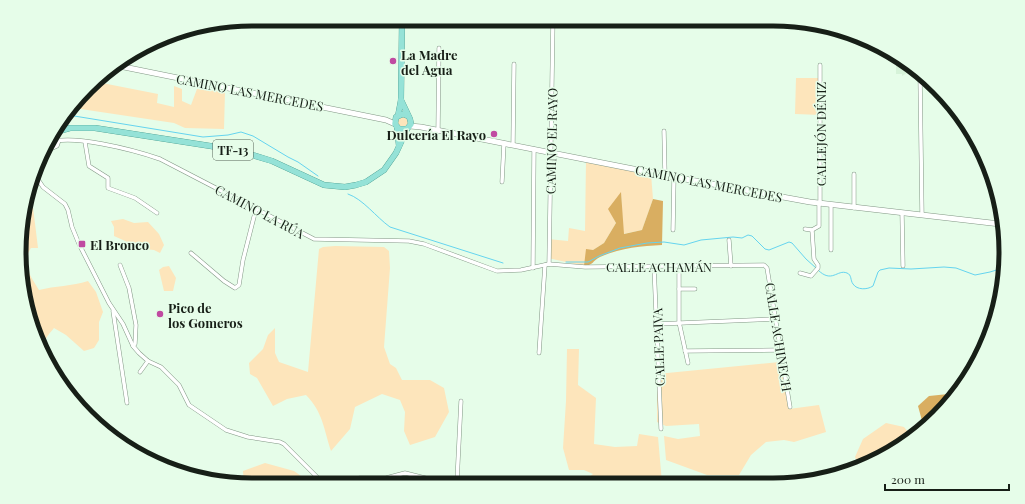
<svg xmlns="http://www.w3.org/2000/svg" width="1025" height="504" font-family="'Playfair Display',serif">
<rect width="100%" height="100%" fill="#e6fde9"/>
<polygon fill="#d6f3d9" points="896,59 912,70 902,76 902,74 896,74"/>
<g fill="#fde5bb">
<polygon points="796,78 819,78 821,115 795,114"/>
<polygon points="97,82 158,94 157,103 174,107 174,86 182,89 182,101 191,105 197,89 225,92 224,129 185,128 174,123 74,108"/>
<circle cx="403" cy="122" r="5"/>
<polygon points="586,161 651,174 653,199 642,230 623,234 621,193 609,209 616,223 604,243 593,250 584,266 548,258 548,239 568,241 569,228 585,231"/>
<path d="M28,194L32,199L38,248H31C20,263 31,277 39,290C55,286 72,286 88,281L96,292L103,312L99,322V340L94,348L84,351L66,335L54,328C48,335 42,342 42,352L21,282L24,206Z"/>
<polygon points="123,219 134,223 148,222 159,234 164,245 160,253 154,250 143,249 114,236 114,227 111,221"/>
<path d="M335,246L384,247L389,251L390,268L384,347L390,364L396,368L402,380H430L444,388L449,412L435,437L410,445L404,431L405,412L400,400L382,394L355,407L350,429L331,451C324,430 323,412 306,395L287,399L273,406L257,378L250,374L249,363L263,349L268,335L275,328V353L279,362L308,372L319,249L323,247Z"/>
<polygon points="169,266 176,278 173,291 164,291 159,270 163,267"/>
<polygon points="567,349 579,349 578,385 596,398 594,444 615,447 637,446 639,434 658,437 662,483 580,484 593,474 584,470 569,470 563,448 566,401"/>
<polygon points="780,362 789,409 819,405 826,432 794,442 784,440 766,442 751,455 739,475 707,475 666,460 664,436 678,439 700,436 699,424 666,426 657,422 657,374"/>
<polygon points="886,423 904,427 909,433 923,423 924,428 915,437 860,468 855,457 863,439"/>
<polygon points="265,463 294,471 314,485 252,485 244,484 243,471"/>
</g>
<g fill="#d9ae61">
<path d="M621,192L624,234L642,230L653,199L663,201L662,245C641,246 620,248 600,257C592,261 594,265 584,266L586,249L593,250L604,243L616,223L608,209Z"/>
<polygon points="958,393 958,394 924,428 918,406 929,396"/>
</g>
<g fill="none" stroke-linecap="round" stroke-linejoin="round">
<g stroke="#65d4ef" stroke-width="1">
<polyline points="68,115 203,137 228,135 241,132 253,136 288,157 298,162 318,176"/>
<path d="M348,194C363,199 376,217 390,227L503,263"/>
<polyline points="566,262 588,262 599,256 620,248 647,243 664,242 684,245 701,240 733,237 742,238 748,235 752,236 765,249 769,250 789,242 792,243 806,259 816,268"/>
<path d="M818,270C832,284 837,269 847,273C852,275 850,280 853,284C857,290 867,290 873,286L878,272L880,270L889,268L911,269L944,267L956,268L975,275L990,272L1003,268"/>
</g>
<defs>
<g id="street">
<polyline points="920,75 922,215"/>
<polyline points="438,130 439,48"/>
<polyline points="664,131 665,175"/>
<polyline points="85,142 89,166 108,178 108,188 135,198 157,213"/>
<path d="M47,144C68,132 137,151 160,159L314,239L409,241L424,244L497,271L521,270L549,264L585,267L764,265L767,268L790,407"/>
<polyline points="513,145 514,64"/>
<polyline points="44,152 57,146 59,140"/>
<polyline points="35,175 43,187 65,204 68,210 72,227 79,244 109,303 123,324 133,346 139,353 148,361 161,367 179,385 189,405 226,430 248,437 280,442 284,444 319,479 330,485"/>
<polyline points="502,182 504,143"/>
<polyline points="820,204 820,65"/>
<polyline points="854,208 854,174"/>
<polyline points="902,213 903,266"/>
<polyline points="805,229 812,230 819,226 819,204"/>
<polyline points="673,230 674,177"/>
<polyline points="729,240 731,266"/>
<polyline points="831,250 831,205"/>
<polyline points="191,253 224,281 235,288 239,285 243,260 256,209"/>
<polyline points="549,264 553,19"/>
<polyline points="120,265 129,288 136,325 135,344 133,346"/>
<polyline points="654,266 661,429"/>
<polyline points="679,267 679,322 688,363"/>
<polyline points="533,268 534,149"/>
<polyline points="800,273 811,276 818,268 818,265 814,259 812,230"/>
<polyline points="679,289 695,289"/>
<polyline points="113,311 127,403"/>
<polyline points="657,324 775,319"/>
<polyline points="685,351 780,350"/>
<polyline points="539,353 545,265"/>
<polyline points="140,372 148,361"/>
<polyline points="388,478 391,484"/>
<polyline points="457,481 461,401"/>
<polyline points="344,485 352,480 360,478 386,478 405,473 429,479 470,481 485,484"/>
</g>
<g id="secondary">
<polyline points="114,65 386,120 395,124"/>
<polyline points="410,126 421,127 674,177 810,202 1000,224"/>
</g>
<g id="primary">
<polyline points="401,100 410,119 411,124 407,129 399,129 395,124 396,117 403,114 408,116"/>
<polyline points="398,116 401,100 402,19"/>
<polyline points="397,127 399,146"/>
<polyline points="52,133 70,128 95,128 236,150 272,161 324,185 345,187 356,185 366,182 384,170 396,153 407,129"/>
</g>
</defs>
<use href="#street" stroke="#829785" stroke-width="4.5"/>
<use href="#secondary" stroke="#829785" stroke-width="6"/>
<use href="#primary" stroke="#3b9183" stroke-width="6"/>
<use href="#street" stroke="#fff" stroke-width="3.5"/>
<use href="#secondary" stroke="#fff" stroke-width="5"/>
<use href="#primary" stroke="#95e2d7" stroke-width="5.5"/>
</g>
<g fill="#c04aa1" stroke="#e6fde9" stroke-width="1.5">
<circle cx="393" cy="61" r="4"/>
<circle cx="494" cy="134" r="4"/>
<rect x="78" y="240" width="8" height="8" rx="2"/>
<circle cx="160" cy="314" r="4"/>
</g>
<g text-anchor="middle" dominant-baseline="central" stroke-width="3" stroke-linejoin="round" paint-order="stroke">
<rect fill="#e6fde9" stroke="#556256" stroke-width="1" x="213" y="140" width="40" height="20" rx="3"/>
<g font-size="12" font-weight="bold" fill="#171f17">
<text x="233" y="150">TF-13</text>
</g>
<g font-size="13" font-weight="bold" fill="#171f17" stroke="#e6fde9" text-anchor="start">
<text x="401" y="54">La Madre<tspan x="401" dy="15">del Agua</tspan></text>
<text x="486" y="134" text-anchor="end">Dulcería El Rayo</text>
<text x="90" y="244">El Bronco</text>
<text x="168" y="307">Pico de<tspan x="168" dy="15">los Gomeros</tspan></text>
</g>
<g font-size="13" fill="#171f17" stroke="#e6fde9">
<text transform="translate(250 92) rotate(11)">CAMINO LAS MERCEDES</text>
<text transform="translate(820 134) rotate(-90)">CALLEJÓN DÉNIZ</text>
<text transform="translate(551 141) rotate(-89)">CAMINO EL RAYO</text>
<text transform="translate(709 183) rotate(11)">CAMINO LAS MERCEDES</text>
<text transform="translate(260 211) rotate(28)">CAMINO LA RÚA</text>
<text x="659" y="266">CALLE ACHAMÁN</text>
<text transform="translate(779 337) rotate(81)">CALLE ACHINECH</text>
<text transform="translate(658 347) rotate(-92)">CALLE PAIVA</text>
</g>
</g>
<path d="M0 0H1025V504H0ZM252 26H773A226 226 0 0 1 999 252V252A226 226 0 0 1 773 478H252A226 226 0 0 1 26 252V252A226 226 0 0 1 252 26Z" fill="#e6fde9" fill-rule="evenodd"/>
<path fill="none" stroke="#171f17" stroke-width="5" d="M252 26H773A226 226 0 0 1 999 252V252A226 226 0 0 1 773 478H252A226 226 0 0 1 26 252V252A226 226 0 0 1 252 26Z"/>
<path d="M885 484v6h124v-6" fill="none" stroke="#171f17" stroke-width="2"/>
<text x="891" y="484" font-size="12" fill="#171f17" stroke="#e6fde9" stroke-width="3" paint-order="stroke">200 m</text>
</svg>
